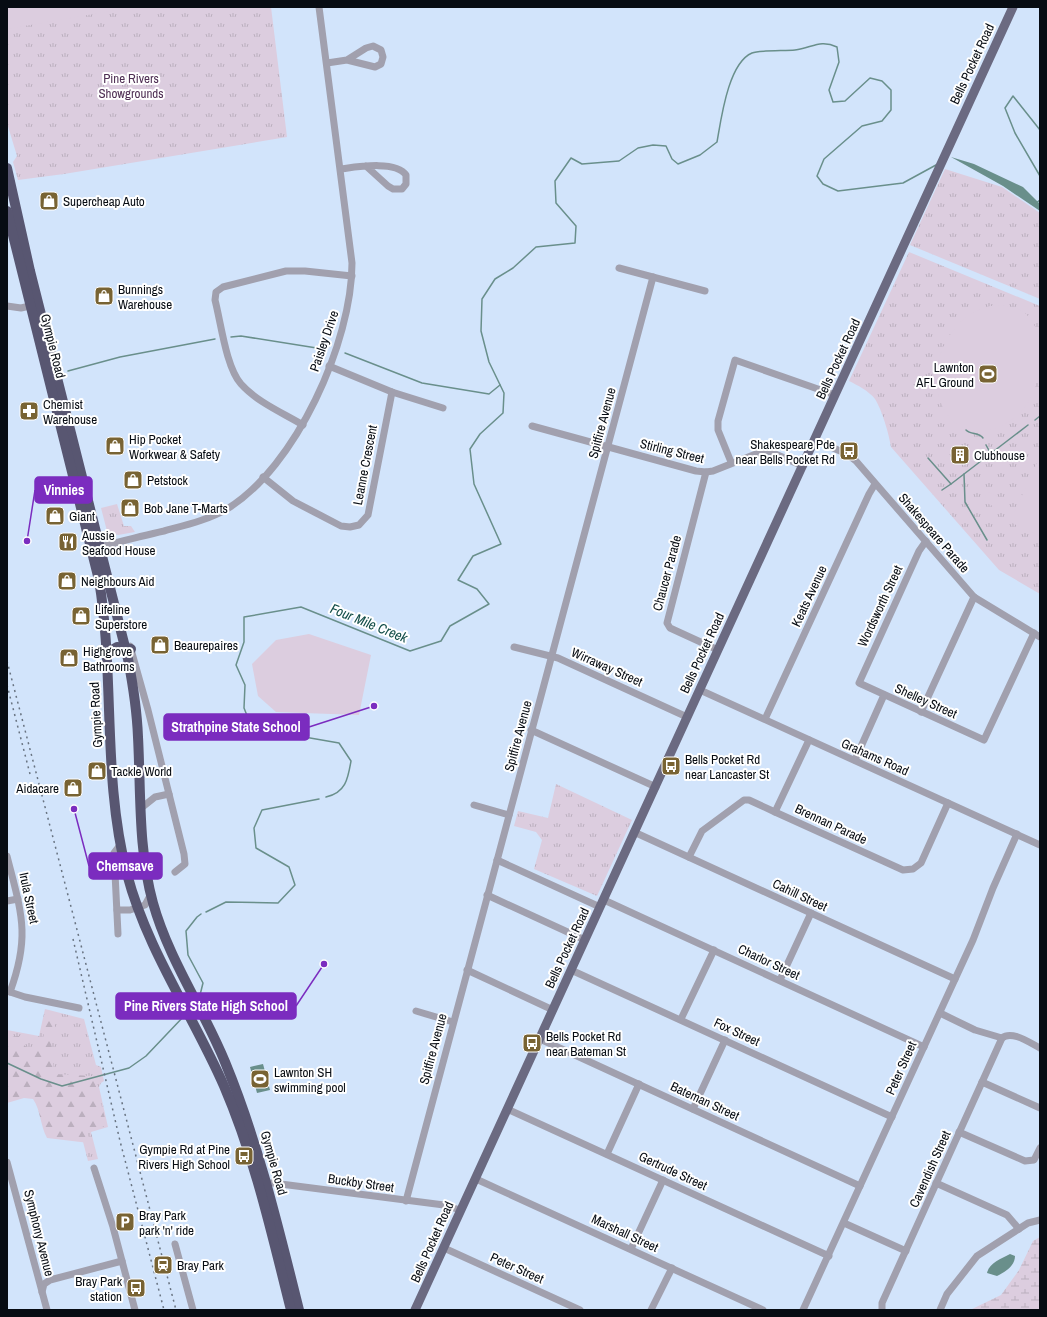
<svg xmlns="http://www.w3.org/2000/svg" width="1047" height="1317" font-family="'Archivo Narrow',sans-serif">
<defs>
<pattern id="grass-tufts" width="24" height="20" patternUnits="userSpaceOnUse"><rect width="24" height="20" fill="#dccddf"/><path d="M3 7l-1-3M5 7V3M7 7l1-3M15 17l-1-3M17 17v-4M19 17l1-3" fill="none" stroke="#bbafbe"/></pattern>
<pattern id="forest-firs" width="22" height="20" patternUnits="userSpaceOnUse"><rect width="22" height="20" fill="#dccddf"/><path d="M5 1l3.5 6h-7zM16 11l3.5 6h-7z" fill="#bbafbe"/></pattern>
<pattern id="wetland-marsh" width="20" height="14" patternUnits="userSpaceOnUse"><rect width="20" height="14" fill="#dccddf"/><path d="M1 5h8M5 5V1M11 12h8M15 12V8" fill="none" stroke="#bbafbe"/></pattern>
</defs>
<rect width="100%" height="100%" fill="#d2e4fb"/>
<g fill="url(#grass-tufts)">
<polygon points="7,7 271,7 287,137 64,174 18,180 13,162 17,156 7,123"/>
<polygon points="945,169 1002,187 1040,213 1040,299 910,245"/>
<path d="M909,252L1040,306V594L999,570L891,447C889,434 882,410 875,399C869,391 857,385 849,381Z"/>
<polygon points="117,504 124,526 131,526 135,532 118,535 107,531 101,508"/>
<polygon points="556,784 632,820 597,896 534,869 542,840 536,832 514,826 518,811 548,818"/>
<polygon points="45,1009 84,1019 96,1065 101,1067 104,1081 101,1083 99,1087 108,1127 91,1132 98,1159 88,1161 82,1138 7,1062 7,1030 39,1036"/>
</g>
<path fill="url(#forest-firs)" d="M55,1018V1033L51,1041L54,1074L93,1076L107,1125L87,1132L90,1141L89,1143L47,1138C40,1125 41,1111 33,1099L24,1098L7,1103V1039L10,1037L20,1036L25,1046L33,1050L43,1042L45,1022L48,1019Z"/>
<polygon fill="url(#wetland-marsh)" points="1040,1237 1040,1310 970,1310 1001,1295 1019,1270 1033,1241"/>
<g fill="#dccddf">
<polygon points="7,7 134,7 7,29"/>
<path d="M997,305C1007,306 1018,307 1026,314C1047,333 1042,376 1030,399C1016,426 975,445 951,419C917,381 946,310 997,305Z"/>
<polygon points="1040,456 1040,536 1010,522"/>
<polygon points="988,492 1005,500 1000,510 983,501"/>
<polygon points="309,634 371,655 359,715 276,712 258,696 252,664 276,640"/>
</g>
<g fill="#698f8b">
<polygon points="951,157 974,164 1023,187 1040,204 1040,211 1003,186"/>
<polygon points="263,1064 270,1090 257,1093 250,1067"/>
<path d="M1010,1254L1015,1256C1015,1266 1005,1272 997,1276L987,1273C989,1263 1001,1259 1010,1254Z"/>
</g>
<g fill="none" stroke-linecap="round" stroke-linejoin="round">
<g stroke="#698f8b" stroke-width="1.5">
<polyline points="1040,130 1013,96 1005,108 1015,133 1040,176"/>
<polyline points="1036,203 1040,200"/>
<polyline points="231,337 241,336 323,349"/>
<polyline points="345,353 422,383 489,394 500,385"/>
<polyline points="68,371 120,357 215,339"/>
<polyline points="1035,420 1040,416"/>
<path d="M966,430C971,435 979,432 983,438"/>
<polyline points="986,445 991,454"/>
<polyline points="928,458 951,484 1028,425"/>
<polyline points="964,474 965,502 987,540"/>
<polyline points="942,490 951,484"/>
<path d="M326,797C346,793 348,778 351,761L339,743L252,728L244,708L245,685L236,665L244,642V617L301,607L410,651L441,641L450,626L489,604L477,589L458,580L473,556L501,544L474,484L470,449L480,434L503,413L504,393L489,362L481,331L482,299L495,279L513,268L536,247L575,243L576,226L556,203L555,181L571,158L582,164L619,161L638,148L653,145L666,146L672,159L678,164L700,155L717,142C721,120 728,63 752,53C760,50 785,51 795,50C812,48 820,39 837,47L839,62L829,90L833,102L845,101L870,78L882,81L891,90V110L882,121L862,126L824,159L817,176L823,184L838,191L903,183L936,165"/>
<polyline points="206,912 226,902 278,903 295,885 289,867 256,848 254,828 262,810 319,799"/>
<polyline points="199,999 203,983 188,955 186,931 197,917 201,914"/>
<polyline points="7,1063 41,1079 62,1086 129,1068 146,1056 185,1015"/>
</g>
<g stroke="#a1a0ae" stroke-width="7">
<polyline points="327,63 347,60 366,48 373,46 381,50 383,57 381,64 375,67 347,60"/>
<path d="M341,169C356,167 396,160 406,175V184L402,189H393L388,186L366,166"/>
<polyline points="619,268 705,291"/>
<polyline points="7,306 21,308 34,305"/>
<polyline points="329,366 392,392 443,408"/>
<path d="M303,425C283,413 257,402 241,384C226,367 221,323 215,300L216,292L223,287L286,271H305L352,276"/>
<polyline points="532,426 696,471 706,472 713,471 766,450 803,466"/>
<polyline points="815,440 847,454 856,461 974,597 1040,637"/>
<polyline points="731,462 718,430 718,421 735,360 835,395"/>
<polyline points="706,472 667,623 670,628 718,650"/>
<polyline points="263,477 293,501 341,526 350,527 359,525 368,515 392,392"/>
<polyline points="926,541 919,551 859,683 984,740 1034,633"/>
<path d="M96,548C119,542 141,536 164,531C186,525 208,520 227,509C296,467 352,342 352,263L319,7"/>
<polyline points="130,646 148,710 184,854 185,864 175,872"/>
<polyline points="514,647 558,658 687,717"/>
<polyline points="700,690 1040,845"/>
<polyline points="921,712 974,597"/>
<polyline points="765,719 869,494 875,484"/>
<polyline points="531,730 656,787"/>
<polyline points="855,760 884,695"/>
<polyline points="474,805 509,815"/>
<polyline points="140,809 155,797 169,794"/>
<polyline points="775,812 809,740"/>
<polyline points="634,832 955,979"/>
<path d="M7,856C21,912 31,935 10,992"/>
<polyline points="689,857 702,831 744,800 749,800 775,812 903,870 913,869 921,863 948,803"/>
<polyline points="497,860 600,907"/>
<polyline points="487,895 585,940"/>
<polyline points="604,900 924,1047"/>
<polyline points="7,901 18,899"/>
<polyline points="117,910 130,910 145,905 151,894"/>
<polyline points="118,934 114,853 121,844"/>
<polyline points="467,970 553,1010"/>
<polyline points="571,970 892,1117"/>
<polyline points="780,980 811,913"/>
<polyline points="7,991 25,997 79,1008"/>
<polyline points="416,1011 453,1022"/>
<path d="M940,1013L975,1030L1002,1038C1012,1030 1030,1043 1040,1048"/>
<polyline points="681,1019 714,950"/>
<polyline points="540,1039 860,1186"/>
<polyline points="982,1082 1040,1108"/>
<polyline points="507,1109 829,1256"/>
<polyline points="693,1109 725,1040"/>
<polyline points="959,1132 1025,1161 1034,1160 1040,1148"/>
<polyline points="607,1154 639,1084"/>
<polyline points="7,1162 47,1310"/>
<polyline points="94,1168 113,1227 135,1310"/>
<polyline points="476,1179 763,1310"/>
<polyline points="263,1183 273,1183 444,1205 460,1210"/>
<polyline points="936,1183 1007,1215 1019,1229"/>
<polyline points="406,1201 653,277"/>
<polyline points="844,1223 906,1251"/>
<polyline points="175,1244 193,1310"/>
<polyline points="444,1248 580,1310"/>
<polyline points="631,1249 663,1180"/>
<polyline points="42,1292 44,1284 50,1280 122,1261"/>
<polyline points="651,1310 672,1268"/>
<polyline points="803,1310 973,940 993,888 1017,834"/>
<polyline points="882,1310 882,1303 1002,1038"/>
<polyline points="940,1310 947,1294 977,1256 1028,1223 1040,1220"/>
</g>
<polyline stroke="#6b6a81" stroke-width="9" points="415,1310 1013,7"/>
<g stroke="#585671" stroke-width="10">
<path d="M7,168L30,271L128,659C133,685 137,711 138,737C141,793 138,849 153,903C169,960 203,1008 225,1062C258,1142 278,1226 299,1310"/>
<path d="M7,211L99,580C115,677 102,778 127,874C147,950 193,1015 224,1086C255,1158 272,1235 291,1310"/>
<polyline points="105,654 117,647 131,649"/>
</g>
<g stroke="#687381" stroke-width="1.5" stroke-dasharray="2 4" stroke-linecap="butt">
<polyline points="7,661 176,1310"/>
<polyline points="7,685 30,774"/>
<polyline points="73,939 120,1141 164,1310"/>
</g>
</g>
<defs>
<symbol id="shop-square" viewBox="-11 -11 22 22"><rect x="-9" y="-9" width="18" height="18" rx="4" fill="#786333" stroke="#fff"/><path d="M-5-2.5h2.3a2.7 3.5 0 0 1 5.4 0H5L5.5 6h-11ZM-1.5-2.5h3a1.5 2.3 0 0 0-3 0Z" fill="#fff"/></symbol>
<symbol id="stadium-square" viewBox="-11 -11 22 22"><rect x="-9" y="-9" width="18" height="18" rx="4" fill="#786333" stroke="#fff"/><path d="M0-5a6.5 5 0 1 0 0 10a6.5 5 0 1 0 0-10ZM-3.5-1.8h7v3.6h-7Z" fill="#fff"/></symbol>
<symbol id="pharmacy-square" viewBox="-11 -11 22 22"><rect x="-9" y="-9" width="18" height="18" rx="4" fill="#786333" stroke="#fff"/><path d="M-2-6h4v4h4v4h-4v4h-4v-4h-4v-4h4Z" fill="#fff"/></symbol>
<symbol id="bus-square" viewBox="-11 -11 22 22"><rect x="-9" y="-9" width="18" height="18" rx="4" fill="#786333" stroke="#fff"/><path d="M-5-6H5V4H4V6H2V4H-2V6H-4V4H-5ZM-3.5-4V0h7V-4ZM-3.5 1.2v1.5H-2V1.2ZM2 1.2v1.5H3.5V1.2Z" fill="#fff"/></symbol>
<symbol id="building-square" viewBox="-11 -11 22 22"><rect x="-9" y="-9" width="18" height="18" rx="4" fill="#786333" stroke="#fff"/><path d="M-4-6H4V6H1V3H-1V6H-4ZM-2.5-4.3h1.7v1.8h-1.7ZM.8-4.3h1.7v1.8H.8ZM-2.5-1h1.7V.8h-1.7ZM.8-1h1.7V.8H.8Z" fill="#fff"/></symbol>
<symbol id="restaurant-square" viewBox="-11 -11 22 22"><rect x="-9" y="-9" width="18" height="18" rx="4" fill="#786333" stroke="#fff"/><path d="M-5-6h1v4h1v-4h1v4h1v-4h1v5L-1.5 .5V6h-2V.5L-5-1ZM5-6V6H3V1.5H1.5Q1.5-4 5-6Z" fill="#fff"/></symbol>
<symbol id="parking-square" viewBox="-11 -11 22 22"><rect x="-9" y="-9" width="18" height="18" rx="4" fill="#786333" stroke="#fff"/><path d="M-3.5-5.5H1a3.5 3.5 0 0 1 0 7H-1V5.5H-3.5ZM-1-3.4V-.6H.8a1.4 1.4 0 0 0 0-2.8Z" fill="#fff"/></symbol>
<symbol id="station-square" viewBox="-11 -11 22 22"><rect x="-9" y="-9" width="18" height="18" rx="4" fill="#786333" stroke="#fff"/><path d="M-3-6H3Q5-6 5-4V2Q5 4 3 4L4.5 6H3L1.5 4h-3L-3 6H-4.5L-3 4Q-5 4-5 2V-4Q-5-6-3-6ZM-3.5-4v3h7v-3ZM-3.5 1v1.5H-2V1ZM2 1v1.5H3.5V1Z" fill="#fff"/></symbol>
</defs>
<g fill-rule="evenodd">
<use href="#shop-square" x="38" y="190" width="22" height="22"/>
<use href="#shop-square" x="93" y="285" width="22" height="22"/>
<use href="#stadium-square" x="977" y="363" width="22" height="22"/>
<use href="#pharmacy-square" x="18" y="400" width="22" height="22"/>
<use href="#shop-square" x="104" y="435" width="22" height="22"/>
<use href="#bus-square" x="838" y="440" width="22" height="22"/>
<use href="#building-square" x="949" y="444" width="22" height="22"/>
<use href="#shop-square" x="122" y="469" width="22" height="22"/>
<use href="#shop-square" x="119" y="497" width="22" height="22"/>
<use href="#shop-square" x="44" y="505" width="22" height="22"/>
<use href="#restaurant-square" x="57" y="531" width="22" height="22"/>
<use href="#shop-square" x="56" y="570" width="22" height="22"/>
<use href="#shop-square" x="70" y="605" width="22" height="22"/>
<use href="#shop-square" x="149" y="634" width="22" height="22"/>
<use href="#shop-square" x="58" y="647" width="22" height="22"/>
<use href="#bus-square" x="660" y="755" width="22" height="22"/>
<use href="#shop-square" x="86" y="760" width="22" height="22"/>
<use href="#shop-square" x="62" y="777" width="22" height="22"/>
<use href="#bus-square" x="521" y="1032" width="22" height="22"/>
<use href="#stadium-square" x="249" y="1068" width="22" height="22"/>
<use href="#bus-square" x="233" y="1145" width="22" height="22"/>
<use href="#parking-square" x="114" y="1211" width="22" height="22"/>
<use href="#station-square" x="152" y="1254" width="22" height="22"/>
<use href="#bus-square" x="125" y="1277" width="22" height="22"/>
</g>
<g text-anchor="middle" dominant-baseline="central" stroke-width="4" stroke-linejoin="round" paint-order="stroke">
<g font-size="13" fill="#070c13" stroke="#fff">
<text transform="translate(972 64) rotate(-65)">Bells Pocket Road</text>
<text transform="translate(324 341) rotate(-71)">Paisley Drive</text>
<text transform="translate(53 346) rotate(76)">Gympie Road</text>
<text transform="translate(838 359) rotate(-65)">Bells Pocket Road</text>
<text transform="translate(602 423) rotate(-75)">Spitfire Avenue</text>
<text transform="translate(672 451) rotate(14)">Stirling Street</text>
<text transform="translate(365 465) rotate(-79)">Leanne Crescent</text>
<text transform="translate(934 533) rotate(49)">Shakespeare Parade</text>
<text transform="translate(667 573) rotate(-75)">Chaucer Parade</text>
<text transform="translate(809 596) rotate(-65)">Keats Avenue</text>
<text transform="translate(880 606) rotate(-65)">Wordsworth Street</text>
<text transform="translate(702 653) rotate(-65)">Bells Pocket Road</text>
<text transform="translate(607 667) rotate(24)">Wirraway Street</text>
<text transform="translate(926 701) rotate(24)">Shelley Street</text>
<text transform="translate(96 715) rotate(-93)">Gympie Road</text>
<text transform="translate(518 736) rotate(-75)">Spitfire Avenue</text>
<text transform="translate(875 757) rotate(24)">Grahams Road</text>
<text transform="translate(831 824) rotate(25)">Brennan Parade</text>
<text transform="translate(800 895) rotate(25)">Cahill Street</text>
<text transform="translate(29 898) rotate(78)">Irula Street</text>
<text transform="translate(567 948) rotate(-65)">Bells Pocket Road</text>
<text transform="translate(769 962) rotate(25)">Charlor Street</text>
<text transform="translate(737 1032) rotate(25)">Fox Street</text>
<text transform="translate(433 1049) rotate(-75)">Spitfire Avenue</text>
<text transform="translate(901 1068) rotate(-66)">Peter Street</text>
<text transform="translate(705 1101) rotate(25)">Bateman Street</text>
<text transform="translate(274 1163) rotate(74)">Gympie Road</text>
<text transform="translate(930 1169) rotate(-66)">Cavendish Street</text>
<text transform="translate(673 1171) rotate(25)">Gertrude Street</text>
<text transform="translate(361 1183) rotate(8)">Buckby Street</text>
<text transform="translate(39 1233) rotate(76)">Symphony Avenue</text>
<text transform="translate(625 1233) rotate(25)">Marshall Street</text>
<text transform="translate(432 1242) rotate(-66)">Bells Pocket Road</text>
<text transform="translate(517 1268) rotate(24)">Peter Street</text>
</g>
<g font-size="13" fill="#4f2f54" stroke="#fff">
<text x="131" y="78">Pine Rivers<tspan x="131" dy="15">Showgrounds</tspan></text>
</g>
<g font-size="13" fill="#070c13" stroke="#fff" text-anchor="start">
<text x="63" y="201">Supercheap Auto</text>
<text x="118" y="289">Bunnings<tspan x="118" dy="15">Warehouse</tspan></text>
<text x="974" y="367" text-anchor="end">Lawnton<tspan x="974" dy="15">AFL Ground</tspan></text>
<text x="43" y="404">Chemist<tspan x="43" dy="15">Warehouse</tspan></text>
<text x="129" y="439">Hip Pocket<tspan x="129" dy="15">Workwear &amp; Safety</tspan></text>
<text x="835" y="444" text-anchor="end">Shakespeare Pde<tspan x="835" dy="15">near Bells Pocket Rd</tspan></text>
<text x="974" y="455">Clubhouse</text>
<text x="147" y="480">Petstock</text>
<text x="144" y="508">Bob Jane T-Marts</text>
<text x="69" y="516">Giant</text>
<text x="82" y="535">Aussie<tspan x="82" dy="15">Seafood House</tspan></text>
<text x="81" y="581">Neighbours Aid</text>
<text x="95" y="609">Lifeline<tspan x="95" dy="15">Superstore</tspan></text>
<text x="174" y="645">Beaurepaires</text>
<text x="83" y="651">Highgrove<tspan x="83" dy="15">Bathrooms</tspan></text>
<text x="685" y="759">Bells Pocket Rd<tspan x="685" dy="15">near Lancaster St</tspan></text>
<text x="111" y="771">Tackle World</text>
<text x="59" y="788" text-anchor="end">Aidacare</text>
<text x="546" y="1036">Bells Pocket Rd<tspan x="546" dy="15">near Bateman St</tspan></text>
<text x="274" y="1072">Lawnton SH<tspan x="274" dy="15">swimming pool</tspan></text>
<text x="230" y="1149" text-anchor="end">Gympie Rd at Pine<tspan x="230" dy="15">Rivers High School</tspan></text>
<text x="139" y="1215">Bray Park<tspan x="139" dy="15">park 'n' ride</tspan></text>
<text x="177" y="1265">Bray Park</text>
<text x="122" y="1281" text-anchor="end">Bray Park<tspan x="122" dy="15">station</tspan></text>
</g>
<g font-size="14" font-style="italic" fill="#124d48" stroke="#fff">
<text transform="translate(369 623) rotate(22)">Four Mile Creek</text>
</g>
</g>
<path fill="none" stroke="#7b2cbf" stroke-width="1.5" d="M27 541L35 490M374 706L309 727M74 809L89 866M324 964L296 1006"/>
<g fill="#7b2cbf" stroke="#fff" stroke-width="1.5">
<circle cx="27" cy="541" r="4"/>
<circle cx="374" cy="706" r="4"/>
<circle cx="74" cy="809" r="4"/>
<circle cx="324" cy="964" r="4"/>
</g>
<g fill="#7b2cbf" stroke="#7b2cbf" stroke-width="1.5">
<rect x="35" y="477" width="57" height="26" rx="4"/>
<rect x="164" y="714" width="145" height="26" rx="4"/>
<rect x="89" y="853" width="73" height="26" rx="4"/>
<rect x="116" y="993" width="180" height="26" rx="4"/>
</g>
<g font-size="14" text-anchor="middle" font-weight="bold" fill="#fff">
<text x="64" y="495">Vinnies</text>
<text x="236" y="732">Strathpine State School</text>
<text x="125" y="871">Chemsave</text>
<text x="206" y="1011">Pine Rivers State High School</text>
</g>
<rect width="1047" height="1317" fill="none" stroke="#070c13" stroke-width="16"/>
</svg>
